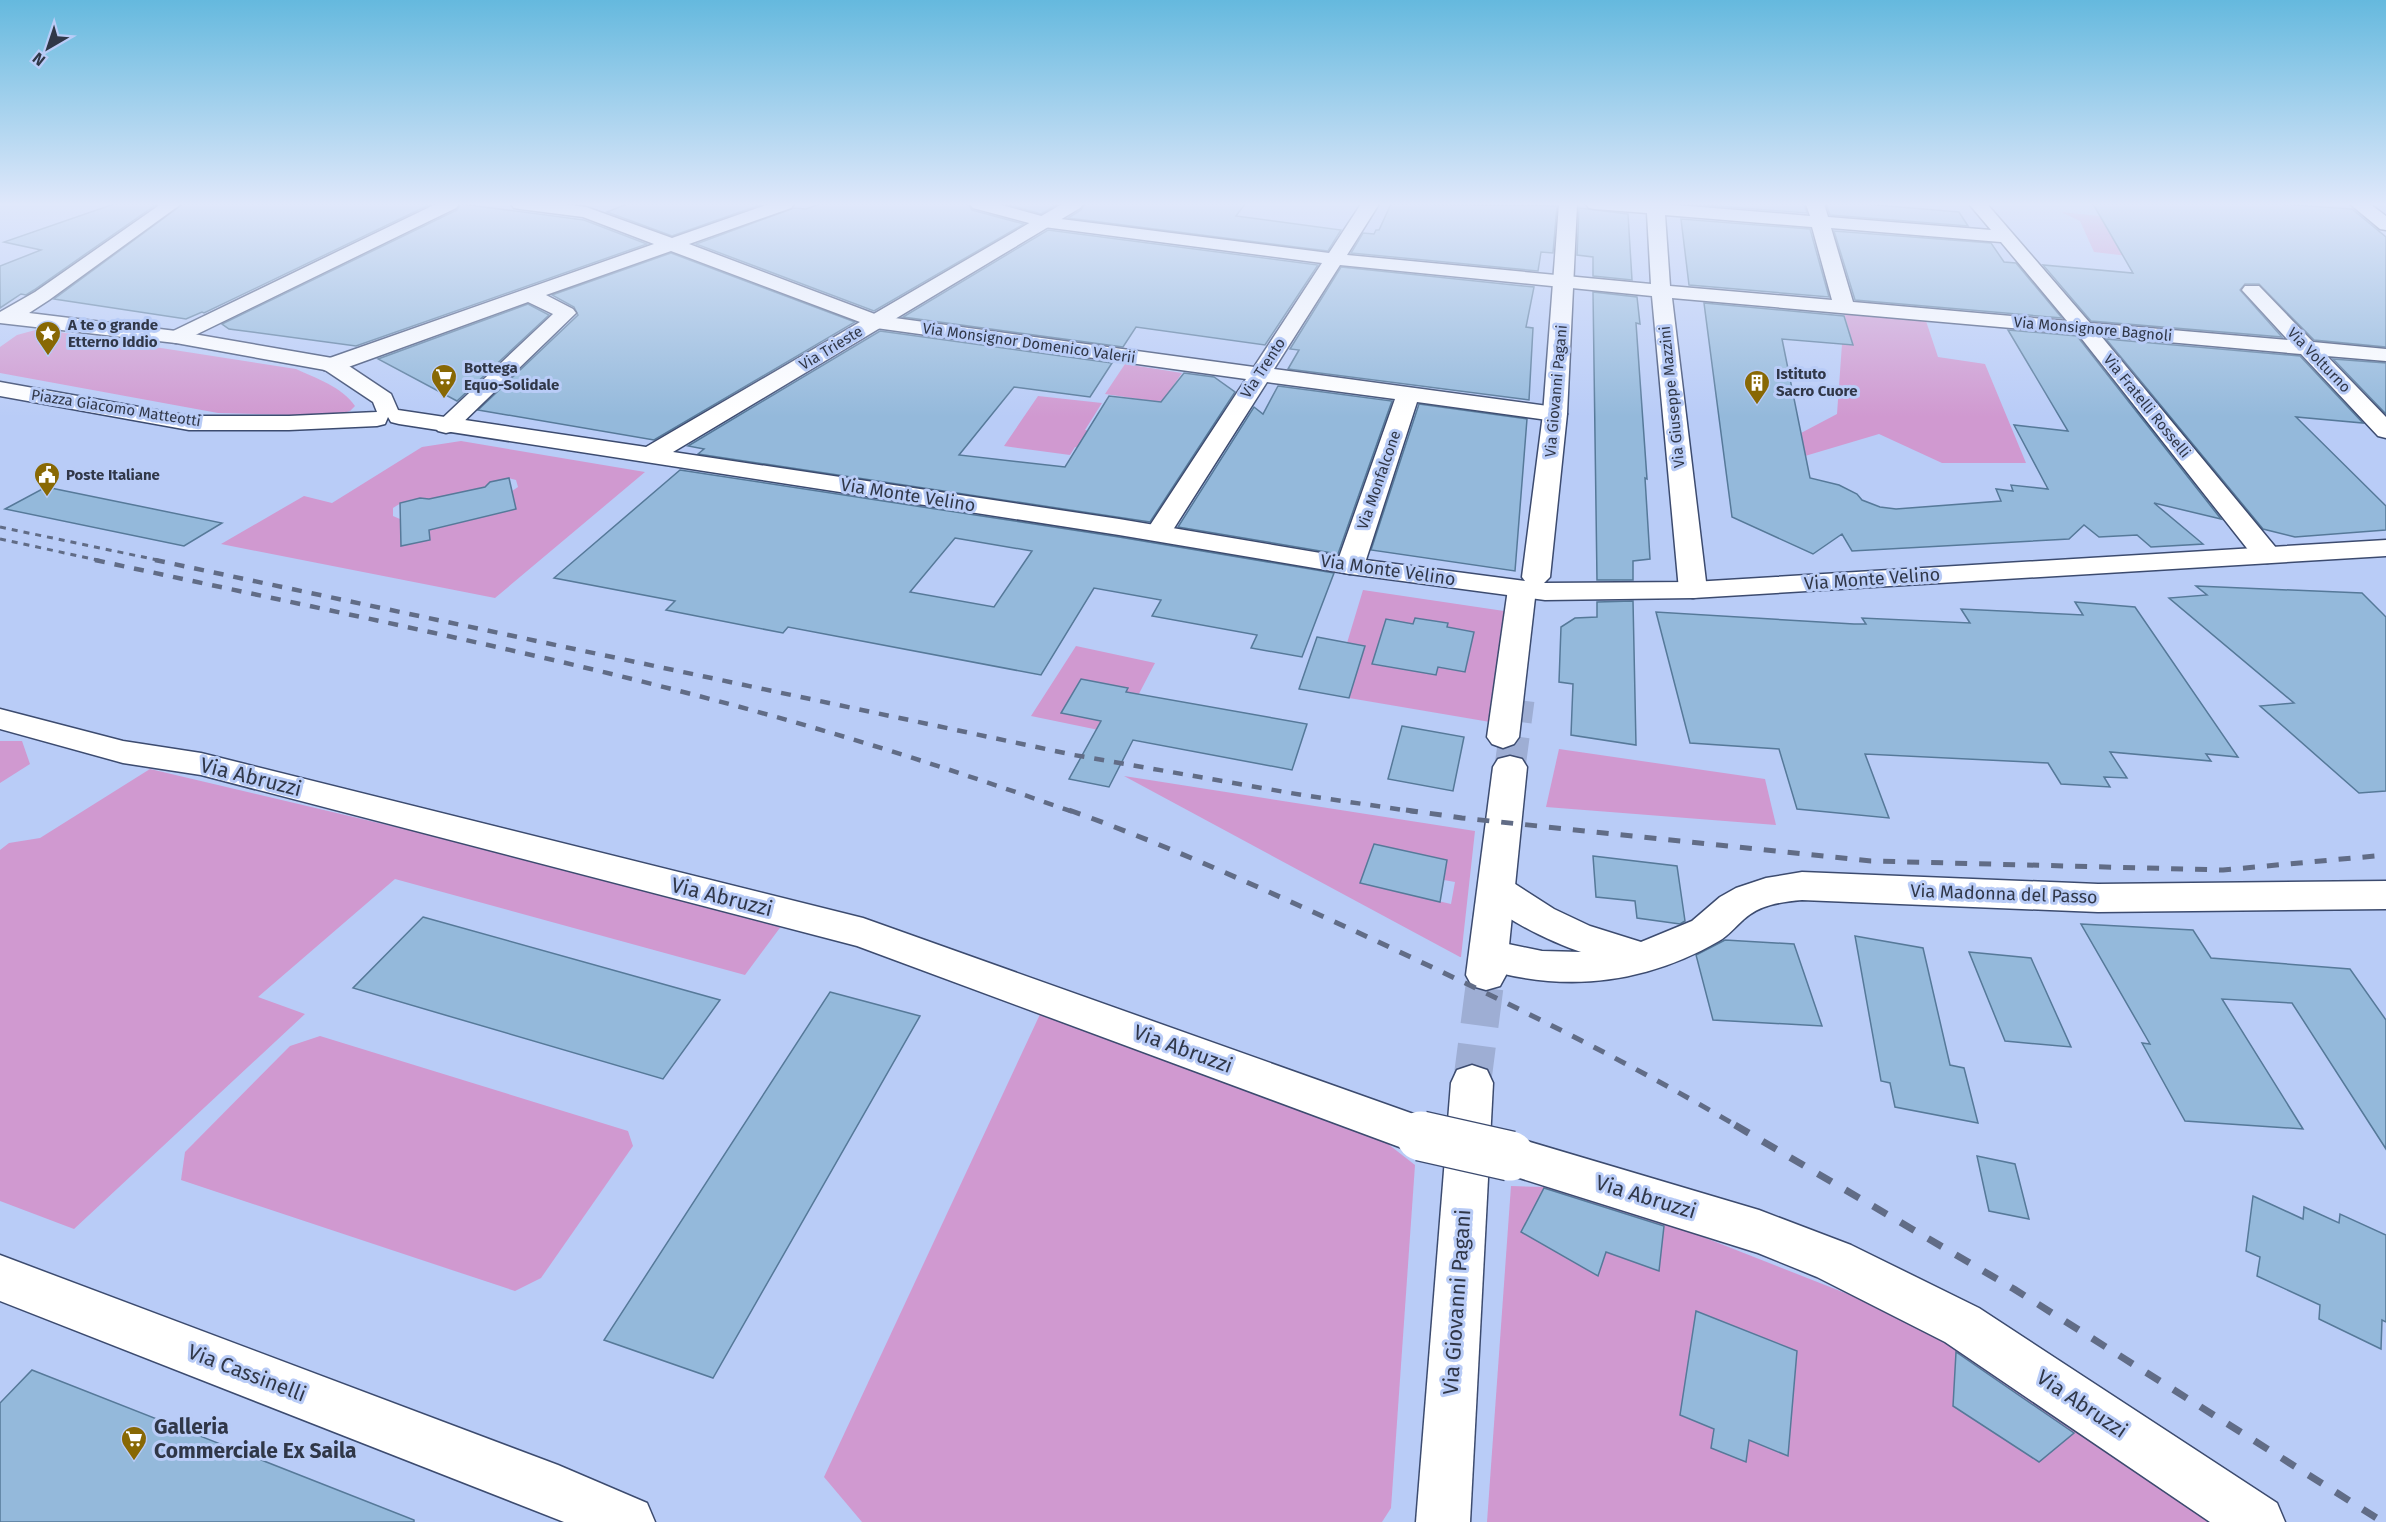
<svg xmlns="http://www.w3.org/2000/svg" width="2386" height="1522" font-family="'Fira Sans',sans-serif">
<rect width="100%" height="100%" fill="#b9ccf7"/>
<g fill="#d099d0" fill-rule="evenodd">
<polygon points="2160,204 2192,204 2171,261 2094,252 2080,221 2061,212 2168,223"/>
<polygon points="1844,313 1926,321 1938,357 1985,364 2026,463 1942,463 1879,434 1805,456 1801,433 1837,414 1842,344 1853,344"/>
<path d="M39,329L296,369C316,378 342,387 355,406L350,411L333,416L218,413L0,373V347L17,335Z"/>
<polygon points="1125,364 1182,373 1165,398 1139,459 1075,447 1070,455 1004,446 1038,396 1102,403 1085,430 1109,433 1152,401 1105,394"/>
<path d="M461,441L645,472L495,598L221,544L304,496L332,503L422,447ZM508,478L516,480L518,487L512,491L516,509L429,530L430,539L401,546L400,519L393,516V508C403,501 416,497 429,499L485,487Z"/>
<path d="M1363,590L1504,611L1490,722L1349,698L1365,646L1347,643ZM1415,618L1448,623L1447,627L1474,632L1465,672L1438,667L1436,675L1397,659L1375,654L1386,619L1413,624Z"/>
<path d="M1076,646L1155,663L1118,734L1031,716ZM1080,680L1128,688L1110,722L1062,713Z"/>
<polygon points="0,741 22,741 30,764 0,783"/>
<polygon points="1559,749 1765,779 1776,825 1546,807"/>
<polygon points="150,769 434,836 782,925 745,975 395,879 258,997 305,1014 74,1229 0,1201 0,850 9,843 40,838"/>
<path d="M1124,776L1475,831L1461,957H1460ZM1374,844L1447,860L1444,880L1455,882L1451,904L1360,883Z"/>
<polygon points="1042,1010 1379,1137 1415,1165 1391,1508 1382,1522 862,1522 824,1477"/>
<polygon points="320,1036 628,1131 633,1146 541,1278 515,1291 181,1180 185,1152 290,1046"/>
<polygon points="1511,1186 1544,1187 1665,1222 1957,1337 2220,1522 1487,1522"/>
</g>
<g fill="#94b9db" stroke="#567999" stroke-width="1.5" fill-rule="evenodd">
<polygon points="114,204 157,204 34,290 26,295 21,294 0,308 0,266 41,250 4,242"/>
<polygon points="183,204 431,204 204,313 202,312 186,319 54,299"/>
<polygon points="461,204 584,220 647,244 356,346 229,329 222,324 457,210"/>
<polygon points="627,204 751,204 760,205 672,236 607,212"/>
<polygon points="820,204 968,204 972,210 1024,224 874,311 696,244 794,208 806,209"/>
<polygon points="1006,204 1058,204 1041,214"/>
<polygon points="1085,204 1245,204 1236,216 1341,230 1328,251 1068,218 1081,210"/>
<polygon points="1391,204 1557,206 1553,253 1541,252 1538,271 1351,253 1363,233 1374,234 1376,230 1379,230"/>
<polygon points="1691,204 1804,204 1807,213"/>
<polygon points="1826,204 1864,204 1959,212 1968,226 1830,215"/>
<polygon points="2093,204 2278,204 2352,209 2386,237 2386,347 2314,340 2259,284 2245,284 2240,290 2282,337 2091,321 2043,265 2133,273"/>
<polygon points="1579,208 1628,214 1632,280 1593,276 1593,257 1577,255"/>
<polygon points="1681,219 1810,229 1829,297 1689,285"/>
<polygon points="1048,230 1318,265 1265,345 1136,327 1123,347 903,317"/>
<polygon points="1834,231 1991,243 2004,262 2016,263 2062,318 1855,300"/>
<polygon points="671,253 855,322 654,440 478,410 578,315 574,307 552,295"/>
<polygon points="1341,267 1534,287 1526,327 1533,328 1529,400 1288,369 1299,350 1290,349"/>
<polygon points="1593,292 1637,297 1640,324 1636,323 1647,479 1645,478 1650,559 1633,561 1633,580 1597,580"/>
<polygon points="1704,303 1844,316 1853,345 1782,339 1810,478 1839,485 1857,494 1862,500 1880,507 1896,509 2001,501 1996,489 2013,491 2011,485 2048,489 2014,425 2068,431 2008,330 2077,336 2221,519 2154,503 2203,544 2151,547 2137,535 2099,537 2084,525 2069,539 1852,551 1842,534 1813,554 1732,517"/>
<polygon points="528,304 549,315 457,401 378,359"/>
<polygon points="880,331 1112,363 1090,397 1014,387 959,455 1065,467 1109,396 1161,402 1184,373 1214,377 1235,392 1150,522 698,454 704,449 688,446"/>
<polygon points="2106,339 2300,356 2363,423 2296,417 2386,506 2386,530 2295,537 2263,529"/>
<polygon points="2333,359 2386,363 2386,414"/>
<polygon points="1278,386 1392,401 1338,554 1178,527 1254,407 1263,414"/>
<polygon points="1419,404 1527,419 1515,571 1371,550"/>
<path d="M680,470L1119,537L1334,573L1302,657L1251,648L1257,635L1152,616L1161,600L1094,588L1041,675L788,627L783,633L666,610L675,601L554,578ZM955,538L1032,551L994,607L910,592Z"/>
<polygon points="509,478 516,509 429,530 430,540 401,546 400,503 420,498 429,499 485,487 490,482"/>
<polygon points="46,487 222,523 184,546 5,509"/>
<polygon points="2196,586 2362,593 2386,617 2386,791 2359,793 2260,706 2294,703 2169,598 2207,595"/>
<polygon points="1633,601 1636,745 1571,735 1573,684 1559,682 1561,627 1575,618 1597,617 1597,602"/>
<polygon points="2075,602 2135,607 2238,757 2206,754 2211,761 2110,752 2127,778 2104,777 2110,787 2061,784 2048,763 1865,754 1889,818 1797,809 1779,749 1690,743 1656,612 1854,624 1866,624 1862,618 1970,623 1961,609 2083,615"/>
<polygon points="1415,618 1448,623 1447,627 1474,632 1465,672 1438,667 1436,675 1372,664 1386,619 1413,624"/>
<polygon points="1317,637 1365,646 1349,698 1299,689"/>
<polygon points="1081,679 1128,688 1126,692 1307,724 1292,770 1133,740 1109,787 1069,779 1101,721 1061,713"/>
<polygon points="1402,726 1464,737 1453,791 1388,779"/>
<polygon points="1374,844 1447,860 1440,902 1360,883"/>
<polygon points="1593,856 1677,866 1685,921 1680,924 1637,918 1635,901 1596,897"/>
<polygon points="423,917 720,1000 663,1079 353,988"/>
<polygon points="2081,924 2193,930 2211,958 2350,969 2386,1020 2386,1149 2292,1003 2222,999 2303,1129 2185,1121 2142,1043 2150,1044"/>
<polygon points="1855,936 1923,948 1950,1065 1964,1068 1978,1123 1895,1107 1890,1083 1881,1081"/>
<polygon points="1725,940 1794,944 1822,1026 1713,1020 1696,955"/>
<polygon points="1969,952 2031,958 2071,1047 2005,1041"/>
<polygon points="830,992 920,1016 713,1378 604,1340"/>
<polygon points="1977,1156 2015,1164 2029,1219 1989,1211"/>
<polygon points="1544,1188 1664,1226 1659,1271 1606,1252 1598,1276 1521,1232"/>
<polygon points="2253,1196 2303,1219 2304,1207 2339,1223 2340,1214 2386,1235 2386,1322 2382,1320 2381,1349 2319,1319 2320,1305 2257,1276 2260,1257 2246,1251"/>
<polygon points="1696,1311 1797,1351 1788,1456 1749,1440 1746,1462 1711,1448 1714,1429 1680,1415"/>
<polygon points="1956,1352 2074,1433 2039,1462 1953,1406"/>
<polygon points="32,1370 414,1520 414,1522 0,1522 0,1403"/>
</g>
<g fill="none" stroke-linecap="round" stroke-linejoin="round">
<polyline stroke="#9eaed4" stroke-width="31" stroke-dasharray="31 15" stroke-linecap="butt" points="1510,767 1519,700"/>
<polyline stroke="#9eaed4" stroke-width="38" stroke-dasharray="38 20" stroke-linecap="butt" points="1472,1083 1486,975"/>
<defs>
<g id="street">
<polygon points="436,204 459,204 456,208 183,341 176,343 169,341 165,337 169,333"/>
<path d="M511,204H563L586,207L672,238L769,204H794L791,208L689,244L880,316L1254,367L1322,263L1044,227L973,208L970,204H998L1045,217L1329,253L1361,204H1379L1347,255L1651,284L1647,213L1595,209L1589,208L1586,204H1664L1810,216L1806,204H1824L1828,217L1991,230L1969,204H1987L2090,323L2288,340L2242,290L2245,286H2259L2313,342L2386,349V361L2327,356L2386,417V438L2378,436L2301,354L2101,336L2277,549L2281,555L2277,561L2267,563L2257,561L2078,334L1672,298L1707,590L1703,596L1693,598L1683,596L1679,590L1652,296L1340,265L1274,369L1555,407L1563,409L1567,414L1563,419L1555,421L1417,402L1364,566L1360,572L1350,574L1340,572L1336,566L1395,399L1267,382L1171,533L1167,539L1158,541L1149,539L1145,533L1246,379L876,328L671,251L546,295L573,309L576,313L454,431L446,433L438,431L434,426L553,314L528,302L340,370L332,372L324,370L321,365L324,360L654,244L583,217L520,209L514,208ZM1665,215L1812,227L1832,300L1670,286ZM1831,228L2001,242L2067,321L1853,302Z"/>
<polygon points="2350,204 2370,204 2386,216 2386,230 2380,229"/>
<polygon points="1522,581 1532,583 1536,589 1519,737 1514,744 1503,748 1492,744 1487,737 1508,589 1512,583"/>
<polygon points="0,709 123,741 201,753 863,918 1436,1122 1443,1136 1436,1150 1421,1155 857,946 201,775 123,763 0,729"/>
<path d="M1802,872L2098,884L2386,881V909L2098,912L1802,900C1780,902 1759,905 1743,920C1735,927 1728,936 1719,941C1641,986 1559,993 1475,966L1470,955L1475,944L1489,940L1542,951L1581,952C1553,943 1492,915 1478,890L1483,880L1496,876L1509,880L1554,909L1590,926L1641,942L1692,921L1720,897L1736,888L1766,878Z"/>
<polygon points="1510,1136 1759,1210 1851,1245 1979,1308 2277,1503 2285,1522 2210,1522 1945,1342 1817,1277 1758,1253 1494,1170 1488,1156 1494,1142"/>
</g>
<g id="secondary">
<polygon points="161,204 181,204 49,300 29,313 176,331 332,358 340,360 391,394 398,410 646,447 1062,204 1083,204 1080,208 673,452 1119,519 1350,558 1525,581 1522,577 1543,414 1559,204 1577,204 1567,414 1550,577 1544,583 1693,582 2386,540 2386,556 1693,598 1545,600 1350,574 1119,535 399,424 391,422 388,417 385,424 377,426 289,430 189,430 0,396 0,382 189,416 289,416 377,412 373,402 325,370 176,343 0,323 0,312 35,292"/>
<polygon points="1510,756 1522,759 1527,767 1506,975 1500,986 1486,990 1472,986 1466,975 1493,767 1498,759"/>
<polygon points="1472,1065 1487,1070 1493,1083 1470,1522 1416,1522 1451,1083 1457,1070"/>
<polygon points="0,1255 558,1465 647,1503 655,1522 564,1522 0,1301"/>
</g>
</defs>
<use href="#street" stroke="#3c4b6f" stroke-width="3"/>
<use href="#secondary" stroke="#3c4b6f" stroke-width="3"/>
<use href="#street" fill="#fff" fill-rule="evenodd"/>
<use href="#secondary" fill="#fff" fill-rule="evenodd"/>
<g stroke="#616c86" stroke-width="3" stroke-dasharray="6 6" stroke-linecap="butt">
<polyline points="0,527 162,561"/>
<polyline points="0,539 102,561"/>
</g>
<g stroke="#616c86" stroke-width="4.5" stroke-dasharray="10 10" stroke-linecap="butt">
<path d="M95,560C306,606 520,648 729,704C845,735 960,772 1073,812"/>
<polyline points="155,560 1074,755 1302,795 1417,812"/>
</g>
<g stroke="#616c86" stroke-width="5" stroke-dasharray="12 12" stroke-linecap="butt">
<path d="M1069,810C1167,845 1263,889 1357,932C1486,992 1615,1054 1737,1126"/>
<polyline points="1406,810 1462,818 1871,861 2223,870 2386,855"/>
</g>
<polyline stroke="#616c86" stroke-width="7" stroke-dasharray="16 16" stroke-linecap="butt" points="1735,1125 2014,1289 2383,1522"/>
<defs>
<polyline id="street-bridge" points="1421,1136 1510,1156"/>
</defs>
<use href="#street-bridge" stroke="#3c4b6f" stroke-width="52" stroke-linecap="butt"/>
<use href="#street-bridge" stroke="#fff" stroke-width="49"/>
</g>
<linearGradient id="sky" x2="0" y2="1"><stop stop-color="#65b9de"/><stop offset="0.49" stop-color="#e0e8fb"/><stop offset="1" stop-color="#e0e8fb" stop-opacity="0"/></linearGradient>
<rect width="2386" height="417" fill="url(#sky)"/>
<defs>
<symbol id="sight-pin" viewBox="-11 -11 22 30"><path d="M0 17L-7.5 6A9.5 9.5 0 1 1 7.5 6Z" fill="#886804" stroke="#b9ccf7"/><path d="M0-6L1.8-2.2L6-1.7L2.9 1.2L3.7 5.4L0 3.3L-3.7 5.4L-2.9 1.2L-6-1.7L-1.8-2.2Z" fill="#fff"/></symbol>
<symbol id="supermarket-pin" viewBox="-11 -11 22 30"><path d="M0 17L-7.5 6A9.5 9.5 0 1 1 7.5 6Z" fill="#886804" stroke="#b9ccf7"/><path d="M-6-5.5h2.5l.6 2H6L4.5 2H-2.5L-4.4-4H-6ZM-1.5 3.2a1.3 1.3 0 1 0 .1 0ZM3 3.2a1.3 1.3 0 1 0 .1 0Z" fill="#fff"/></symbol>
<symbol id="building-pin" viewBox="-11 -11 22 30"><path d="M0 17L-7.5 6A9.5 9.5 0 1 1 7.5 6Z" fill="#886804" stroke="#b9ccf7"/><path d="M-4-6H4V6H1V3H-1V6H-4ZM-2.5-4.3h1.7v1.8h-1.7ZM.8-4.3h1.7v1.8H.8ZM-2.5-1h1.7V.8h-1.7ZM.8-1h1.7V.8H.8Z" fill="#fff"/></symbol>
<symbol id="civic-pin" viewBox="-11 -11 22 30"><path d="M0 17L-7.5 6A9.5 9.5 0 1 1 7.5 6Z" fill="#886804" stroke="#b9ccf7"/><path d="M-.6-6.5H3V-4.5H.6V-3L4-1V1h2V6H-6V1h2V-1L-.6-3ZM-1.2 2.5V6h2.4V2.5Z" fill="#fff"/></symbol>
</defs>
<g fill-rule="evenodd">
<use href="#sight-pin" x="33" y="319" width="30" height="40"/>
<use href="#supermarket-pin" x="429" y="362" width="30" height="40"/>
<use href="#building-pin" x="1742" y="368" width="30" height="40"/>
<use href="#civic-pin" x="32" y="460" width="30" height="40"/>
<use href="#supermarket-pin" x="119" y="1424" width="30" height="40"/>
</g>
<g text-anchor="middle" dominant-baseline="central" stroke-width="6" stroke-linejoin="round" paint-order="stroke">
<g font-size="15" font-weight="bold" fill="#303748" stroke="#b9ccf7" text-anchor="start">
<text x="68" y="325">A te o grande<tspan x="68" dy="17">Etterno Iddio</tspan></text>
<text x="464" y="368">Bottega<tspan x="464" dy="17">Equo-Solidale</tspan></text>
<text x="1776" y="374">Istituto<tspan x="1776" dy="17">Sacro Cuore</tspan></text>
<text x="66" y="475">Poste Italiane</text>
</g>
<g font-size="15" fill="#303748" stroke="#b9ccf7">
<text transform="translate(2093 329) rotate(5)">Via Monsignore Bagnoli</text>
<text transform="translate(1029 343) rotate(8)">Via Monsignor Domenico Valerii</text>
<text transform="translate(831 348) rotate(-31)">Via Trieste</text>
<text transform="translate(2319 360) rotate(46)">Via Volturno</text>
<text transform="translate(1263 368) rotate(-57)">Via Trento</text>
<text transform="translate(1556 391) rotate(-85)">Via Giovanni Pagani</text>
<text transform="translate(1672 397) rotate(-96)">Via Giuseppe Mazzini</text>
<text transform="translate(2147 406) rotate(51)">Via Fratelli Rosselli</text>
<text transform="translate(116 408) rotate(9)">Piazza Giacomo Matteotti</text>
<text transform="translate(1379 480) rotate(-71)">Via Monfalcone</text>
</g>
<g font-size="18" fill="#303748" stroke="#b9ccf7">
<text transform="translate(908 495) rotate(9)">Via Monte Velino</text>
<text transform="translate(1388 570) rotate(8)">Via Monte Velino</text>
<text transform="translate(1872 579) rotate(-4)">Via Monte Velino</text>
<text transform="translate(2004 894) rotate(2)">Via Madonna del Passo</text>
</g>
<g font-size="21" fill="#303748" stroke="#b9ccf7">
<text transform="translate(251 777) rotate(14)">Via Abruzzi</text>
<text transform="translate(722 897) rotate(14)">Via Abruzzi</text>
<text transform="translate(1183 1049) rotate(20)">Via Abruzzi</text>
<text transform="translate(1646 1197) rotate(17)">Via Abruzzi</text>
<text transform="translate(1457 1302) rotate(-86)">Via Giovanni Pagani</text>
<text transform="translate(247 1373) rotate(21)">Via Cassinelli</text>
<text transform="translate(2082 1404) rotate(34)">Via Abruzzi</text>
</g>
<g font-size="21" font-weight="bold" fill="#303748" stroke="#b9ccf7" text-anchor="start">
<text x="154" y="1427">Galleria<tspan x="154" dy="24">Commerciale Ex Saila</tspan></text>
</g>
</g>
<g transform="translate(48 48) rotate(219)" stroke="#b9ccf7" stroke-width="4.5" paint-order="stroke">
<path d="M0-4.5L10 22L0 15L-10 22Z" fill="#303748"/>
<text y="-9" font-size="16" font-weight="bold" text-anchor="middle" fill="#303748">N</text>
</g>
</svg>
